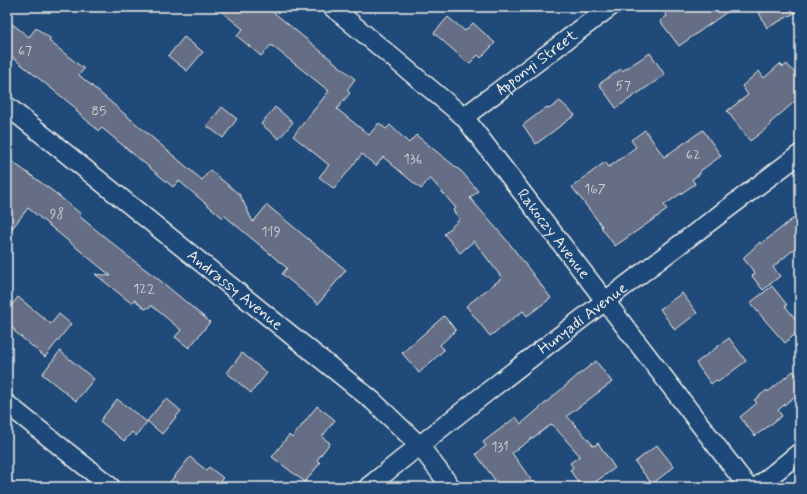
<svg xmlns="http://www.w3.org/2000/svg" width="807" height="494" font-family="Mynerve,sans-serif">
<rect width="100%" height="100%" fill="#1f4a7a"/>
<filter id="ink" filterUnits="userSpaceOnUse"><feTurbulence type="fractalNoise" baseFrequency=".025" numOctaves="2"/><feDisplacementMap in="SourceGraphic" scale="8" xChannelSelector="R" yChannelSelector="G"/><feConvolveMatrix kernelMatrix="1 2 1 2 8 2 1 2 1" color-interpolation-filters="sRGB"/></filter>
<g filter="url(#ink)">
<g fill="#656e85" stroke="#f4f1e8">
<polygon points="216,7 267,7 355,79 347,90 350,93 337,109 369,135 379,123 386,129 390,125 409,143 416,135 462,172 478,191 470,198 509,243 551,298 527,316 523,311 490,336 466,306 502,278 474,241 460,253 444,234 460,219 453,211 456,208 430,178 421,189 383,157 376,166 362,154 334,189 319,177 329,165 293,136 329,91 271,45 261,56 237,36 243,29"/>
<polygon points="661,7 734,7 679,46 660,21 667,16"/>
<polygon points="756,7 800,7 800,10 767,28"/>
<polygon points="448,17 465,31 473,23 495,43 481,58 478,55 469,64 434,33"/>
<polygon points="7,20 29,37 36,28 51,39 49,41 84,69 79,75 202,180 210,170 240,195 253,222 267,205 346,270 318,304 282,274 287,268 225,216 223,218 179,181 173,187 102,128 99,131 76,111 77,109 7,53"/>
<polygon points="184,37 203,52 187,71 168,56"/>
<polygon points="650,53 665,75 616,108 599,84 621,69 622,71"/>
<polygon points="780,64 783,67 787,64 800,79 800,97 770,123 771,125 750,141 727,111 748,95 742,86 759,71 764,78"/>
<polygon points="560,101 575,115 536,144 523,125 547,107 549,109"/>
<polygon points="222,107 237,119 223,138 207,126"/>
<polygon points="275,107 293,122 279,139 261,124"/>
<polygon points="645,130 664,157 703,130 721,156 700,171 700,174 692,179 695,184 664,205 667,210 615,246 601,227 602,226 572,187 605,162 609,167 636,147 631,140"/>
<polygon points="7,158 54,192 81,214 79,216 122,251 122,252 157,278 210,322 189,348 175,337 181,330 152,306 145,309 135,300 131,303 95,274 111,276 28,208 7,235"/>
<polygon points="800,213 800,244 773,267 780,276 763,290 752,276 755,273 743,258 760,242 761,244"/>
<polygon points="772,286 787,305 785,306 800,324 800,330 785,343 750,303"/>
<polygon points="682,293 697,313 675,330 660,309"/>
<polygon points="18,297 51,324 59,314 71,324 45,357 14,331 15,330 7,324 7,311"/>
<polygon points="444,316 456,330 440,345 444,350 419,373 402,353"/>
<polygon points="729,338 746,361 718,382 716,380 711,384 696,363"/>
<polygon points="60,351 94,379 76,401 42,374"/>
<polygon points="242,353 267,373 251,393 227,373"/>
<polygon points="596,361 612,382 567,416 594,446 598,443 615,468 588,487 581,487 570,470 573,467 570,463 580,456 552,424 512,453 536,487 500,487 476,454 486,446 483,442 516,417 521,424 578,375"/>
<polygon points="793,371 800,379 800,392 778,410 782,416 755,436 740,417 757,403 754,400 767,390 768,392"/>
<polygon points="166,398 181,411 162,434 147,421"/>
<polygon points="117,399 147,422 136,436 132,432 124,441 100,421"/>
<polygon points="317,406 335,420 322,437 330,443 317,460 320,463 305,482 272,457 289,435 292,438"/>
<polygon points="657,445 674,467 652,484 635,462"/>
<polygon points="190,457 206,470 209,467 223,478 220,481 227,487 166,487"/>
</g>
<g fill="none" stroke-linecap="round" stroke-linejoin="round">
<defs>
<g id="minor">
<path id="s1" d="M332,7L464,117L748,487"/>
<path id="s2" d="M7,106L373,401L419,445L451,487"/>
<path id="s3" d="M464,117L610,7"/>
<polyline points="7,404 111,487"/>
<path id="s4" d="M368,487C509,372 655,263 800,154"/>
<polyline points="757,487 800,452"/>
</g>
</defs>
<use href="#minor" stroke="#f4f1e8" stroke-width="21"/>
<use href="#minor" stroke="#1f4a7a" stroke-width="18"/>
</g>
</g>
<g text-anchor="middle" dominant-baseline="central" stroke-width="3" stroke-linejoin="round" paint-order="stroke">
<g font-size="14" fill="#d0d0cf">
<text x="25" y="51">67</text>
<text x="623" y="86">57</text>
<text x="99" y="111">85</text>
<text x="693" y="155">62</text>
<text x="413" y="159">136</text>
<text x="595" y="189">167</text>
<text x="57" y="214">98</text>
<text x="271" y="232">119</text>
<text x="144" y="289">122</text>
<text x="500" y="447">131</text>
</g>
<g font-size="16" fill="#f4f1e8" stroke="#1f4a7a">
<text stroke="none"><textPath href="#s3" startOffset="91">Apponyi Street</textPath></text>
<text stroke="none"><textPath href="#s1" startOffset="319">Rakoczy Avenue</textPath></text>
<text stroke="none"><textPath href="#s2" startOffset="293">Andrassy Avenue</textPath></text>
<text stroke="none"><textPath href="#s4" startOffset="273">Hunyadi Avenue</textPath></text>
</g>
</g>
<rect width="807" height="494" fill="none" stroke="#1f4a7a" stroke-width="24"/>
<rect x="12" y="12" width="783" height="470" fill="none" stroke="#f4f1e8" stroke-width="1.5" filter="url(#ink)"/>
</svg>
